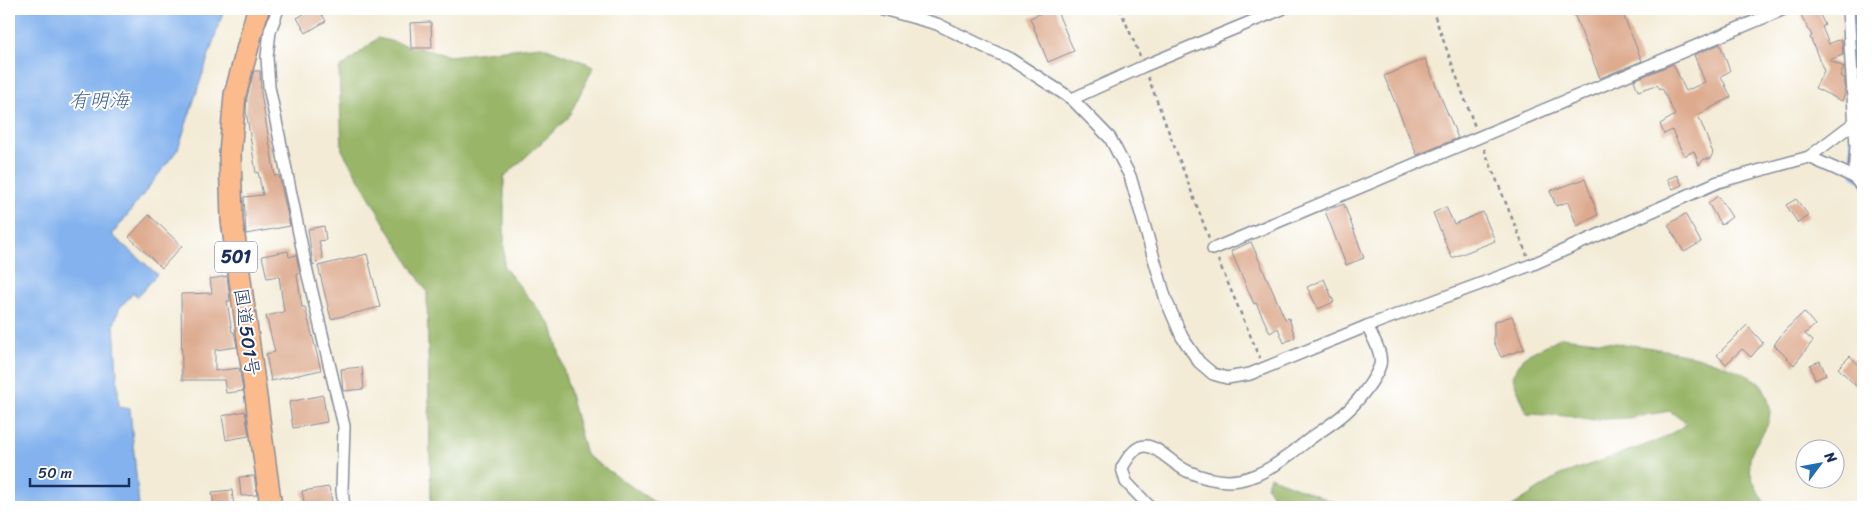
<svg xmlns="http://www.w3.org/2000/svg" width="1872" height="516" font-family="Sriracha,'Klee One',sans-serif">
<rect width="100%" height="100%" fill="#fff"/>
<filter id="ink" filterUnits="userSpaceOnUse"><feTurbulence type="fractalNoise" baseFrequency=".02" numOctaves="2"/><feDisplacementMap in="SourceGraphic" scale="10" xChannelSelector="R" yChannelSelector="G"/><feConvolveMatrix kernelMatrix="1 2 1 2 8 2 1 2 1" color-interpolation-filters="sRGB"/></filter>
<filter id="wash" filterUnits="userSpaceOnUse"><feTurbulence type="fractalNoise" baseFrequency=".0096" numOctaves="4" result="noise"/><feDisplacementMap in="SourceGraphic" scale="20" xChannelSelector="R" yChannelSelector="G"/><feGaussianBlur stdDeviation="1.12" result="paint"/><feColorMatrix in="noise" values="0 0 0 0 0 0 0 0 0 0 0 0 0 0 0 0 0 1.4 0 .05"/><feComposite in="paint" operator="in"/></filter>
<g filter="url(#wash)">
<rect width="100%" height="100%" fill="#f3ebd5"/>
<g fill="#98b567" stroke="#5a7262">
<polygon points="378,38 449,56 541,46 594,66 568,118 504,177 504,267 552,326 586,455 661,507 431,507 427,292 389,231 342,150 339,69"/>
<path d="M1562,337C1619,344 1677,347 1731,368C1741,373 1757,378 1763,388C1766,393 1770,404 1770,410C1770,424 1763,433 1756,444C1741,466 1756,488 1767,507H1511L1560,475L1660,440L1687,424L1670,411L1628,418L1587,420L1568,416L1527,414L1512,376L1525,356Z"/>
<polygon points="1270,476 1280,481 1346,507 1280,507 1267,486"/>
</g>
<polygon fill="#83b2ee" stroke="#4f70a6" points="9,9 224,9 178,149 112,235 157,274 138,297 133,293 119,309 114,324 119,407 130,409 139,507 9,507"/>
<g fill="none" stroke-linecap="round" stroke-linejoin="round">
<polyline stroke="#83b2ee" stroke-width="24" points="1858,9 1863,170"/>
</g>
<g id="blocks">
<g fill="#ddaa8e">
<polygon points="312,9 318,9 326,21 306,33 297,18"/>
<polygon points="1051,9 1056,9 1074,51 1048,62 1030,18"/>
<polygon points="1572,9 1621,9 1642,61 1600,78"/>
<polygon points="1813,9 1817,9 1825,25 1822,27 1829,44 1841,39 1842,42 1843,55 1829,60 1844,67 1840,76 1845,78 1845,94 1842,101 1815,88 1824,71 1810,37 1812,36 1801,15"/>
<polygon points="431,22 432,48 411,48 410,23"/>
<polygon points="1720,44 1730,71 1721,76 1731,97 1698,115 1713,153 1710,159 1704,159 1699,165 1694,151 1684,156 1672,130 1664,134 1660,124 1675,115 1662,88 1660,89 1657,85 1638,91 1634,80 1673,64 1686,91 1705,82 1694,55"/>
<polygon points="1425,59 1458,138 1417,155 1384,76"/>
<polygon points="254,71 260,71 261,93 275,176 279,175 290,226 246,234 244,197 263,195 258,172 256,173 246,111 247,97"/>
<polygon points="1677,175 1682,185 1673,189 1667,179"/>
<polygon points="1585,179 1598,215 1577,226 1568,202 1556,206 1550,191"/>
<polygon points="1718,196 1732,217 1721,225 1708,203"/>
<polygon points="1796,199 1809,216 1798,223 1786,205"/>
<polygon points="1344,204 1364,258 1346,265 1325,211"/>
<polygon points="1446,207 1454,224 1483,212 1495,241 1452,258 1433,213"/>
<polygon points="1685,214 1701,242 1684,252 1668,225"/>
<polygon points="149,215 182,246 162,268 129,237"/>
<polygon points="324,226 326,240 319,241 323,259 313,265 308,229"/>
<polygon points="1251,242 1285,319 1289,318 1295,337 1284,343 1278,328 1270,333 1256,303 1254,304 1231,251"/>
<polygon points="288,251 289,257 296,255 300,273 297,275 302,307 305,307 321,370 271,381 266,354 275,352 266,316 284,312 279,276 267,278 262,256"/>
<polygon points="367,254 380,307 331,319 318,266"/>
<polygon points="227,276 230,301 227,301 232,332 234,332 237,347 215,350 215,371 239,368 243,391 226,393 224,380 182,380 181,294 212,293 210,279"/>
<polygon points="1324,279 1334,302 1318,309 1307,287"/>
<polygon points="1804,312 1815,325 1805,334 1813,341 1794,365 1774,345 1784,331"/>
<polygon points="1512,316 1524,349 1501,357 1494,342 1494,322"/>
<polygon points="1747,325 1763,343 1751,357 1742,349 1726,364 1717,355"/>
<polygon points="1850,356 1863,369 1863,380 1857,387 1838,368"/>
<polygon points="1820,361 1826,375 1815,380 1810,365"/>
<polygon points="362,367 364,389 343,391 341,369"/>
<polygon points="323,395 327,422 293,428 289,402"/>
<polygon points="245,411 249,436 226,440 222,416"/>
<polygon points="254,476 257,495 241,496 239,477"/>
<polygon points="329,487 333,507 305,507 302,491"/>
<polygon points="232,490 234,507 214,507 212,492"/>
</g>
</g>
</g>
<g filter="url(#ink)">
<use href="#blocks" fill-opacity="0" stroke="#878d9a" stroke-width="1"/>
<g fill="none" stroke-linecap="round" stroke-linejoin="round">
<defs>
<g id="street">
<polyline points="278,9 270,31 267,57 269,87 306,267 344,426 342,490 344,507"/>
<polyline points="883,9 937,24 1010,59 1072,99 1110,138 1130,176 1166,300 1182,337 1199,362 1213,374 1227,378 1250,374 1367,326 1531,265 1718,182 1809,157 1854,177 1863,188"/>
<polyline points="1848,9 1856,146 1854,177"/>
<polyline points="1072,99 1144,66 1282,9"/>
<polyline points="1809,157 1855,122"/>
<polyline points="1213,249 1784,9"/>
<path d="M1150,507L1126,482L1122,468C1145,424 1160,457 1187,471C1203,478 1222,483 1239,480C1267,475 1289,455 1311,438C1322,430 1334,423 1344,414C1356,404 1376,379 1380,365C1383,353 1372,336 1367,326"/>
</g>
<polyline id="highway" points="258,9 235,95 230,154 232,221 271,507"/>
</defs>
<use href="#street" stroke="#878d9a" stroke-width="14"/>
<use href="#highway" stroke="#878d9a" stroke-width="24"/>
<g stroke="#878d9a" stroke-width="2.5" stroke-dasharray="4 4" stroke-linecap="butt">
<polyline points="1120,9 1140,56"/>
<polyline points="1432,9 1475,127"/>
<polyline points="1148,77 1209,238"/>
<polyline points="1484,149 1527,255"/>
<polyline points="1218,260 1260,358"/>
</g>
<use href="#street" stroke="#fff" stroke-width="11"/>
<use href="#highway" stroke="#fbbb8d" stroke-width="21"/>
</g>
</g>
<g text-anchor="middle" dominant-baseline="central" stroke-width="4" stroke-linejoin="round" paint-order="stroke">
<rect fill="#fff" stroke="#5f6d8e" stroke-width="1" x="215" y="241.5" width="42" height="31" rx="4"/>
<g font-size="18" font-weight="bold" fill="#1b2f5e">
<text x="236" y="257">501</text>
</g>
<g font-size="19" fill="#1b2f5e" stroke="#fff">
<text transform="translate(247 332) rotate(82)">国道501号</text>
</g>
<g font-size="20" font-style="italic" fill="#3f5d90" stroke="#fff">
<text x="99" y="100">有明海</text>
</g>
</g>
<rect width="1872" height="516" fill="none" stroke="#fff" stroke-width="30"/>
<g transform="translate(1820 464) rotate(58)"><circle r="24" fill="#ffffff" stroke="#a4acbf"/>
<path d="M0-4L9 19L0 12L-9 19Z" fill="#1f6fb2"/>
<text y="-8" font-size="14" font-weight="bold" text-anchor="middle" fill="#1b2f5e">N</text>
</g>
<path d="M30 478v8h99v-8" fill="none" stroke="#1b2f5e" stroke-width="2.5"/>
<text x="38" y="478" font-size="15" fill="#1b2f5e" stroke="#ffffff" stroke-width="4" paint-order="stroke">50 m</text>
</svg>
